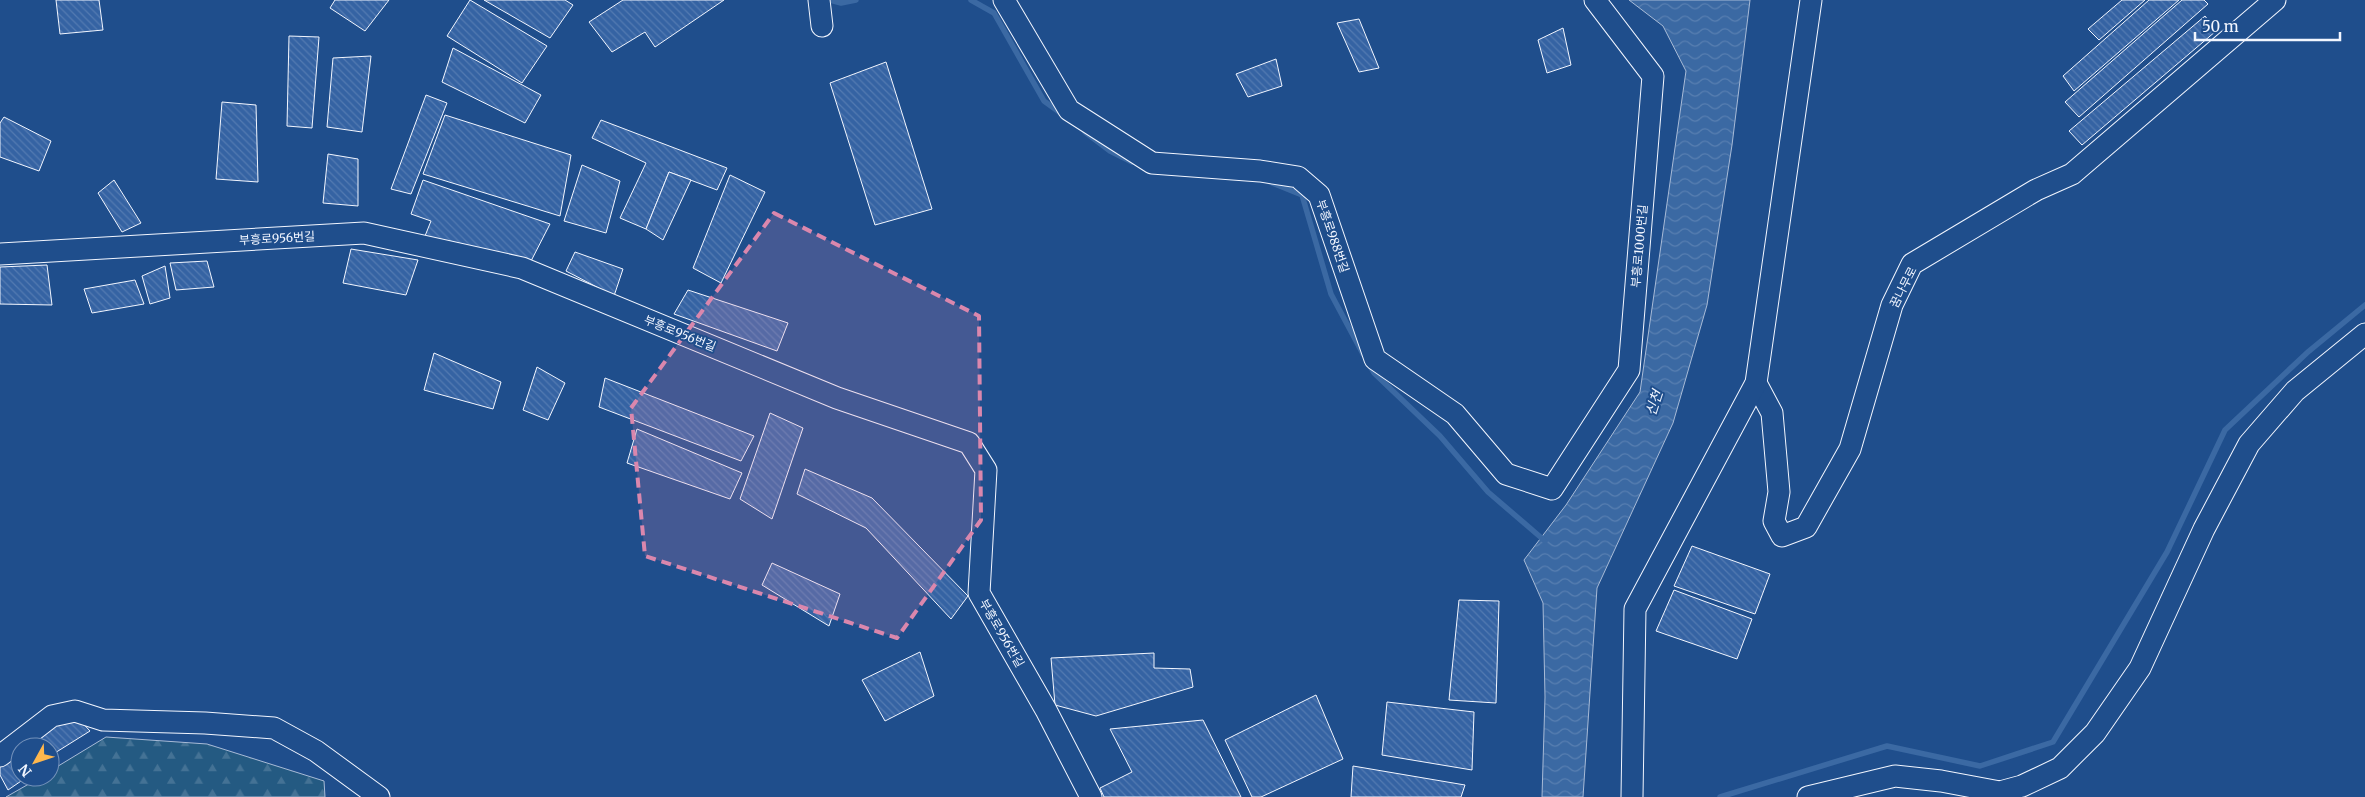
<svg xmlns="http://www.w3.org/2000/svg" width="2365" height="797" font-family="Merriweather,'Noto Sans KR',serif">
<defs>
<pattern id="forest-firs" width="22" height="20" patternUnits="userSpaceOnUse" patternTransform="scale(1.25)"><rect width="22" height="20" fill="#245a82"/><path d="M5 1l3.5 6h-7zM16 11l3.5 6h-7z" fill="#447295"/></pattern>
<pattern id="water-waves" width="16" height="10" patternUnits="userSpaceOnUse" patternTransform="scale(1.25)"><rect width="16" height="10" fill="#3b69a3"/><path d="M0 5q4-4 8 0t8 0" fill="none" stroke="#587fb1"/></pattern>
<pattern id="building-back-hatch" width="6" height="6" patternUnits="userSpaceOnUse" patternTransform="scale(1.25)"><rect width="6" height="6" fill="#3563a3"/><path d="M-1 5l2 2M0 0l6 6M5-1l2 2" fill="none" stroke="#537ab1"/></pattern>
</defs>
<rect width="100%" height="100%" fill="#1f4e8c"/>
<polygon fill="url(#forest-firs)" stroke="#a8bbd7" points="106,737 207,744 324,781 325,797 6,797 41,777 50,777 50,771"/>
<polygon fill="url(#water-waves)" stroke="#a8bbd7" points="1629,0 1750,0 1732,145 1707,305 1673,423 1597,588 1583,797 1542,797 1545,697 1543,603 1524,560 1566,505 1640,392 1686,71 1663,26"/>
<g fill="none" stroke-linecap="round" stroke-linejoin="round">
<g stroke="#3b69a3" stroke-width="5.5">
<polyline points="830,0 841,3 856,0"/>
<polyline points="971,0 994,13 1044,101 1062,114"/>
<polyline points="1085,132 1110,151 1132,162"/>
<polyline points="1270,182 1302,195 1331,294 1363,354"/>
<polyline points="1369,364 1374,373 1440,436 1488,492 1545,541"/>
<polyline points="1720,797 1887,746 1980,766 2053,742 2167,552 2225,430 2309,351 2365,305"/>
</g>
</g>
<g fill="url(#building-back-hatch)" stroke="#f2f6ff">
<polygon points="56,0 99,0 103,30 60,34"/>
<polygon points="335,0 389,0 365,31 330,8"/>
<polygon points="470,0 547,46 522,83 447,36"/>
<polygon points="484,0 565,0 573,5 550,38"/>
<polygon points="623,0 724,0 655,47 645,32 612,52 589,22"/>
<polygon points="2122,0 2145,0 2099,40 2088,29"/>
<polygon points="2149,0 2179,0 2074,91 2063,76"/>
<polygon points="2182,0 2204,0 2208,4 2079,117 2065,102"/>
<polygon points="2205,16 2216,31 2082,145 2069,131"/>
<polygon points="1359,19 1379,68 1359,72 1337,23"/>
<polygon points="1563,28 1571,65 1547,73 1538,40"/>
<polygon points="289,36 319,37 312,128 287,126"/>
<polygon points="453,48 541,95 525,123 442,82"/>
<polygon points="371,56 362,132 327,127 333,58"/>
<polygon points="1276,59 1282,86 1248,97 1236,74"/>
<polygon points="886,62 932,209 875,225 830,83"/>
<polygon points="426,95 447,103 411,194 391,189"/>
<polygon points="222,102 256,105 258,182 216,179"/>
<polygon points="445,115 571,155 560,216 423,174"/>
<polygon points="4,117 51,141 39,171 0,157 0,123"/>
<polygon points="601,120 727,168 717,190 669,172 646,229 620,218 646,163 592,138"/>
<polygon points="328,154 358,159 358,206 323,203"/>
<polygon points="582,165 620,181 606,233 564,221"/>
<polygon points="669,172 691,180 663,240 646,229"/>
<polygon points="730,175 765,192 721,283 693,268"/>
<polygon points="114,180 141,223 122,232 98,193"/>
<polygon points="423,180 550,224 529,265 425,236 431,221 411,214"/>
<polygon points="351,249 418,260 406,295 343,283"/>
<polygon points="575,252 623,269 614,296 566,271"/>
<polygon points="207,261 214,287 176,290 170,263"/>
<polygon points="47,265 52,305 0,304 0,267"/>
<polygon points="165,266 170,298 150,304 142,276"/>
<polygon points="135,280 144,304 92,313 84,289"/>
<polygon points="688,290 788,323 777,351 674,314"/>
<polygon points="434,353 501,382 493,409 424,390"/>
<polygon points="537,367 565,383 548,420 523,410"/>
<polygon points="605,378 754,436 741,461 599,407"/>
<polygon points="770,413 803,428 772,519 740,499"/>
<polygon points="637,429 742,473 730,499 627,463"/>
<polygon points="805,469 872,498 968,596 951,619 866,528 797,494"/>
<polygon points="1692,546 1770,574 1755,614 1674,586"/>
<polygon points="772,563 840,594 829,626 762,585"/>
<polygon points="1674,590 1752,619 1737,659 1656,631"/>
<polygon points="1459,600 1499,601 1496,703 1449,700"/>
<polygon points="920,652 934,696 885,721 862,680"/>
<polygon points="1154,653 1154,668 1190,669 1193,687 1096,716 1055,705 1051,658"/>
<polygon points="1316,695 1343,759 1261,797 1252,797 1225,740"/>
<polygon points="1387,702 1474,712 1472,770 1382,755"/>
<polygon points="77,717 90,731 50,756 50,747 41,747 36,739 50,728"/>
<polygon points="1203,720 1241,797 1104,797 1100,788 1132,772 1110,729"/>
<polygon points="20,749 20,777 27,777 8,790 0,775 0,764"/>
<polygon points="1353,766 1465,785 1461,797 1351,797"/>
</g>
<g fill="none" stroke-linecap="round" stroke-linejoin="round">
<defs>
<g id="minor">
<polyline points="819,0 822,26"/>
<polyline points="1004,0 1069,110 1152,163 1260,171 1298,177 1319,195 1375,359 1455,414 1506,474 1552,489 1629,370 1653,76 1595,0"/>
<polyline points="0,254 364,233 522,268 837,398 969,443 986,470 979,593 1046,710 1091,797"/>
<polyline points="1756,383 1772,413 1779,492 1774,521 1782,536 1806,527 1850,449 1892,305 1912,264 2036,190 2072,174 2275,0"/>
<polyline points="0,756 52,716 75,711 103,720 205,723 274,728 316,751 379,797"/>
<polyline points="1632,797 1635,609 1756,383 1811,0"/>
<polyline points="1808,797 1895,776 1941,781 2000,792 2022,786 2060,768 2095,733 2140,668 2204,529 2249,444 2295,391 2365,334"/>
</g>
</defs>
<use href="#minor" stroke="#f2f6ff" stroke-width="23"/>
<use href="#minor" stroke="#1f4e8c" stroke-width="21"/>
</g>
<path fill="#da87ad" fill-opacity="0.2" stroke="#da87ad" stroke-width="4" stroke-dasharray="10 6" stroke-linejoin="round" d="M774,213L979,316L981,520L897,638L645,556L631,408Z"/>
<g text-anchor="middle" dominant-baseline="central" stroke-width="4" stroke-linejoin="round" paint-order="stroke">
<g font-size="12" fill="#f2f6ff" stroke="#1f4e8c">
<text transform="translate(1333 236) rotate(71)">부흥로988번길</text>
<text transform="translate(277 238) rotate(-3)">부흥로956번길</text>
<text transform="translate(1639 246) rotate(-85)">부흥로1000번길</text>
<text transform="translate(1903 287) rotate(-63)">꿈나무로</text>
<text transform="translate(680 333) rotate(22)">부흥로956번길</text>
<text transform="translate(1002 633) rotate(60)">부흥로956번길</text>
</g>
<g font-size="14" font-style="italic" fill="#f2f6ff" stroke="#1f4e8c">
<text transform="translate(1654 403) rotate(-72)">신천</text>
</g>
</g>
<g transform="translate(35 762) rotate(230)"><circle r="24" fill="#1f4e8c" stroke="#7391ba"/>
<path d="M0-4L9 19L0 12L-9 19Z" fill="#ffb74d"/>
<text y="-8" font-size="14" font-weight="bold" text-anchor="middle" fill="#f2f6ff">N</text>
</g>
<path d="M2195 32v8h145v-8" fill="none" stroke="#f2f6ff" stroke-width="2.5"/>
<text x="2202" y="32" font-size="15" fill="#f2f6ff" stroke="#1f4e8c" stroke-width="4" paint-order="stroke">50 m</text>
</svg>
